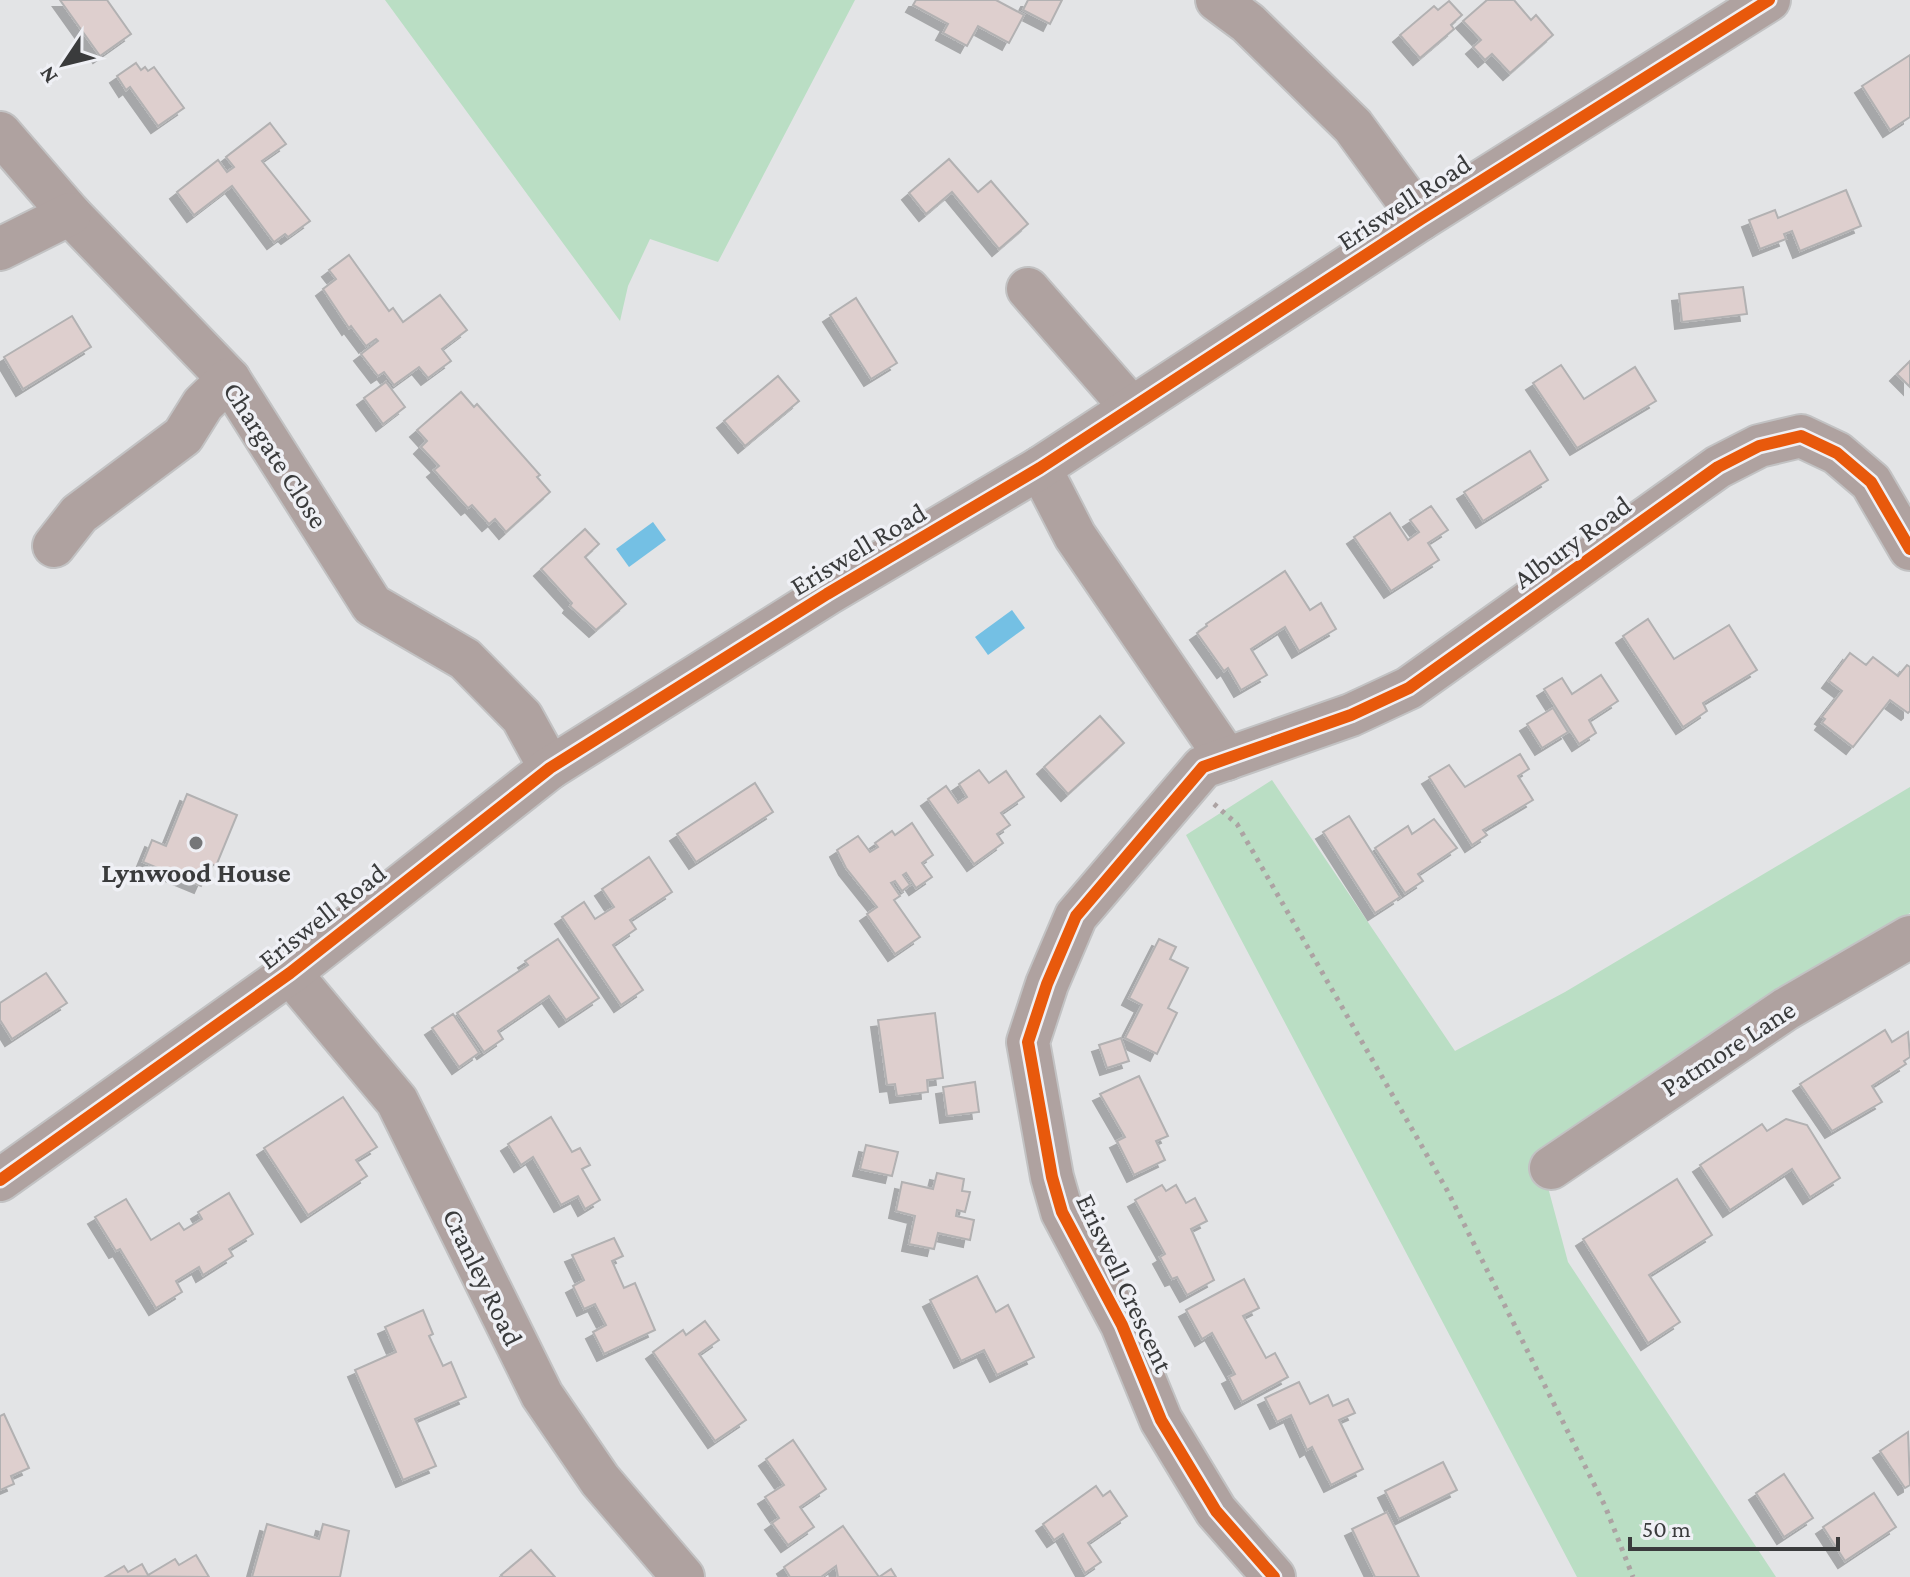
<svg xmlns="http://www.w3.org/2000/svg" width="1910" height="1577" font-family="'Crimson Pro',serif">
<defs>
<filter id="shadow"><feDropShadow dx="-7" dy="7" stdDeviation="0" flood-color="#0004"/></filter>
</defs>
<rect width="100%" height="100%" fill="#e3e4e6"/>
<g fill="#badec4">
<polygon points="385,0 855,0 718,262 650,239 628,286 620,321"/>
<polygon points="1272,780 1455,1051 1565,992 1910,787 1910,913 1542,1165 1568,1262 1776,1577 1577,1577 1186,835"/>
</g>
<g fill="#74c0e4">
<polygon points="653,522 666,540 629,567 616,549"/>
<polygon points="1012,610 1025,628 988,655 975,637"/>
</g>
<g fill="#decfce" stroke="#b2b1b2" stroke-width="2" filter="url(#shadow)">
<polygon points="60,0 107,0 131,34 100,56"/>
<polygon points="916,0 996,0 1024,15 1009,43 978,26 967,46 943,33 948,24 913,5"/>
<polygon points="1028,0 1062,0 1050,24 1023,10"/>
<polygon points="1487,0 1514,0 1531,20 1536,15 1553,35 1510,73 1492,54 1485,60 1473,47 1481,40 1463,21"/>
<polygon points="1449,1 1462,15 1451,25 1454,29 1420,58 1400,35 1434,6 1438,10"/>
<polygon points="1910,55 1910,117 1890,130 1862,86"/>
<polygon points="136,63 141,70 145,67 148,71 154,67 184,108 158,126 130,87 126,90 117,76"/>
<polygon points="270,123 286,144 262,161 310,221 288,237 285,234 274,242 232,186 194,215 177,192 218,160 227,172 234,167 226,157"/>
<polygon points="949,159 978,192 991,181 1028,224 999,249 952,192 926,214 909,193"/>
<polygon points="1846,190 1861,226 1800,251 1792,231 1784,234 1786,239 1760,249 1749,220 1775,210 1778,218"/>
<polygon points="349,255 389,311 393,308 403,322 440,295 467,330 442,349 451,361 428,378 419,367 394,385 384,372 378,376 361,354 378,341 376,339 366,346 351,326 349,328 323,289 336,279 329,270"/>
<polygon points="1743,287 1747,314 1682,322 1679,294"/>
<polygon points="856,298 897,363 871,379 830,315"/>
<polygon points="72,316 91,347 23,389 4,357"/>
<polygon points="1910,361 1910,387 1897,374"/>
<polygon points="1561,365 1584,399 1635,367 1656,401 1577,448 1533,383"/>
<polygon points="778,376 799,401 745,446 724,421"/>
<polygon points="386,382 405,407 383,424 364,398"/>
<polygon points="461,392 474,407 477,404 540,475 537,477 550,492 506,532 495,519 489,524 472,505 468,508 434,470 439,466 421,447 427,441 417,430"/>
<polygon points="1530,451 1548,480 1483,521 1464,492"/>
<polygon points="1431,506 1448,530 1428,543 1439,560 1391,591 1354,537 1390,513 1408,540 1419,532 1410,520"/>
<polygon points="585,529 599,544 585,557 626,604 596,630 570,606 572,603 541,569"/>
<polygon points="1285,571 1310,610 1321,603 1336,629 1299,651 1285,627 1251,649 1267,675 1241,690 1228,668 1224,671 1197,633 1207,626 1206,624"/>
<polygon points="1648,619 1674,659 1729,625 1757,670 1703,703 1707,711 1683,727 1623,636"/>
<polygon points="1850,653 1866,665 1873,657 1898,676 1907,665 1910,667 1910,711 1908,713 1890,700 1853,747 1822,723 1825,719 1822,717 1842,691 1829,681"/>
<polygon points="1601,675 1618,701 1589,720 1596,733 1579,744 1544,689 1562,678 1572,694"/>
<polygon points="1553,708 1568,732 1542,748 1527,724"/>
<polygon points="1100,716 1124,743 1068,794 1044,767"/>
<polygon points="1520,754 1529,769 1518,776 1533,800 1483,830 1487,835 1472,845 1429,777 1449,765 1465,787"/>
<polygon points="979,770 989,783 1006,771 1024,797 1001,813 1010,825 997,834 1003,843 974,864 928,799 946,786 958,803 967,797 959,784"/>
<polygon points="755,783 773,812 696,862 677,834"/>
<polygon points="187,794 237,815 216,866 211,864 201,886 143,862 152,840 166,846"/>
<polygon points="1349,816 1400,897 1375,913 1323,832"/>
<polygon points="1434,819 1457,848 1418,874 1423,881 1405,893 1375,848 1408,826 1412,834"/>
<polygon points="912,823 933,855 922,863 932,877 916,888 906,873 903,875 910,885 902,891 895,881 891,883 900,896 894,900 920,937 895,954 867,914 877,907 846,868 837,850 858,836 870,852 878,847 875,843 892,831 895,835"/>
<polygon points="649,857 672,892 630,920 636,929 613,945 643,990 621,1005 562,917 584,902 595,919 614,907 602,889"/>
<polygon points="558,939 599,998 566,1020 549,996 498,1031 503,1039 484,1052 457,1013 528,965 525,961"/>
<polygon points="1159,939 1176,947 1170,959 1188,968 1168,1008 1177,1013 1157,1054 1125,1038 1142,1005 1129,998"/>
<polygon points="46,973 67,1003 12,1039 0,1020 0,1003"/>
<polygon points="935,1013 943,1078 927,1080 928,1092 897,1096 895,1084 887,1085 878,1020"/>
<polygon points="453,1014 479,1053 459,1067 432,1028"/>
<polygon points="1885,1030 1892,1042 1908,1032 1910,1057 1904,1061 1906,1064 1872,1086 1882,1102 1832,1131 1800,1084"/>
<polygon points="1121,1038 1129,1061 1107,1068 1099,1045"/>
<polygon points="1139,1076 1168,1136 1156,1141 1165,1160 1134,1175 1117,1141 1125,1137 1100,1094"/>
<polygon points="975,1082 979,1112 947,1116 943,1087"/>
<polygon points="343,1097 377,1147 356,1160 367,1176 308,1215 264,1148"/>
<polygon points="551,1117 572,1152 580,1148 590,1165 582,1169 600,1200 585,1209 578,1196 561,1205 533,1157 521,1165 508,1144"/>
<polygon points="1786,1119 1807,1125 1840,1178 1810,1197 1792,1169 1730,1210 1700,1165 1762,1124 1767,1131"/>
<polygon points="866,1145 898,1152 892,1176 860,1169"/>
<polygon points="937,1173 964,1179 962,1191 970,1192 965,1212 957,1210 956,1216 974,1220 970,1240 938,1233 934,1249 909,1244 915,1216 896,1211 902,1182 933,1189"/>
<polygon points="1677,1179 1712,1235 1649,1275 1680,1322 1648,1343 1583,1239"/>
<polygon points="1162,1185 1166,1191 1176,1185 1186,1203 1195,1198 1207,1221 1191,1229 1214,1280 1187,1295 1177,1277 1172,1279 1160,1257 1165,1254 1135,1200"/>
<polygon points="229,1193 253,1234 229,1249 233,1256 203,1275 199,1267 176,1281 182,1292 156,1308 120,1249 116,1251 95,1217 126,1199 151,1240 179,1223 184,1230 202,1219 198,1212"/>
<polygon points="614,1238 623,1256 612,1261 624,1288 635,1283 655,1330 604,1354 593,1332 606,1325 595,1304 584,1309 573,1286 584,1280 572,1255"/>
<polygon points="977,1276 996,1312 1008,1305 1034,1357 997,1375 984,1350 961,1361 930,1300"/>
<polygon points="1244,1279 1259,1308 1243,1316 1266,1358 1275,1353 1288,1377 1242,1402 1229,1377 1235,1374 1212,1333 1202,1339 1186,1310"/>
<polygon points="423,1310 433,1334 429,1336 443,1366 451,1362 466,1397 415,1419 436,1466 403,1480 355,1370 396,1352 385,1327"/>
<polygon points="705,1321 719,1340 699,1354 746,1420 715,1441 653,1352 683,1330 686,1335"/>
<polygon points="1299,1382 1310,1404 1328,1395 1333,1406 1348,1399 1355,1413 1339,1420 1363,1469 1331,1485 1312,1447 1307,1450 1291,1415 1277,1422 1265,1398"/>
<polygon points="4,1414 29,1468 11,1476 14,1484 0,1490 0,1416"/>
<polygon points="1908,1432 1910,1485 1905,1488 1880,1451"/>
<polygon points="793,1440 826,1489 800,1507 814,1527 788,1545 772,1523 779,1518 765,1497 784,1485 766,1459"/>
<polygon points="1443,1462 1457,1490 1399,1519 1385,1491"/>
<polygon points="1784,1474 1813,1518 1784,1537 1756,1493"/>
<polygon points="1096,1486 1103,1496 1110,1491 1127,1516 1088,1543 1101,1562 1085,1573 1063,1534 1054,1540 1043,1524"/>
<polygon points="1874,1493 1896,1527 1845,1561 1823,1527"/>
<polygon points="1387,1512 1419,1577 1375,1577 1352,1529"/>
<polygon points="267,1524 319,1539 323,1524 349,1531 340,1577 252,1577"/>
<polygon points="843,1526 879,1577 891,1569 896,1577 838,1577 836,1566 821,1577 790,1577 784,1567"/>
<polygon points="531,1550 555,1577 503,1577 501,1575"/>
<polygon points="196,1555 209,1577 107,1576 124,1566 128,1572 142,1564 148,1575 175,1559 179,1565"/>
</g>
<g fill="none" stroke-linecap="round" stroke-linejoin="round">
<defs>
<g id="minor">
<polyline points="1217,0 1248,23 1353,126 1421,219"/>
<polyline points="0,133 70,214 229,379 372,605 465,659 522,717 550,768"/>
<polyline points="0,249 70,214"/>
<polyline points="1028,289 1131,407"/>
<polyline points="1040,468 1075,536 1227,759"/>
<polyline points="54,546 79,514 183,436 203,404 229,379"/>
<polyline points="290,973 397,1101 542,1395 600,1480 683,1577"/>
<polyline points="1551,1168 1786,1009 1910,937"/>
<polyline points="0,1180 290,973 550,768 827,594 1040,468 1421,219 1769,0"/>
<polyline points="1274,1577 1216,1511 1161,1420 1122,1325 1062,1212 1052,1177 1028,1042 1047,984 1076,916 1203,767 1351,715 1409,688 1718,467 1759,446 1801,436 1837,453 1871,482 1910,549"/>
</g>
</defs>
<use href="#minor" stroke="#c2c2c3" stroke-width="46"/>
<polyline stroke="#aca3a3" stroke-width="5" stroke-dasharray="4 6" stroke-linecap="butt" points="1214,804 1237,824 1447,1190 1605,1506 1633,1577"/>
<use href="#minor" stroke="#afa2a0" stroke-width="42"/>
<defs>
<g id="cycleway">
<polyline points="0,1180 290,973 550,768 827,594 1040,468 1421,219 1769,0"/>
<polyline points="1274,1577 1216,1511 1161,1420 1122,1325 1062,1212 1052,1177 1028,1042 1047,984 1076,916 1203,767 1351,715 1409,688 1718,467 1759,446 1801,436 1837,453 1871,482 1910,549"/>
</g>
</defs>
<use href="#cycleway" stroke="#eff0f5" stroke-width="17"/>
<use href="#cycleway" stroke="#e8590c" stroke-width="12"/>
</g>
<circle fill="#757678" stroke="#eff0f5" stroke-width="3" cx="196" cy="843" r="8"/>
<g text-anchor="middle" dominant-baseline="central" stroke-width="7" stroke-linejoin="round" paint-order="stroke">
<g font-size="28" fill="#3a3b3c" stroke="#eff0f5">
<text transform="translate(1404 202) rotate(-33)">Eriswell Road</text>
<text transform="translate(276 455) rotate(57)">Chargate Close</text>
<text transform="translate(1572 542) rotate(-36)">Albury Road</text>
<text transform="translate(858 549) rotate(-31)">Eriswell Road</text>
<text transform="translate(322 916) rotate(-38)">Eriswell Road</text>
<text transform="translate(1728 1048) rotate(-33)">Patmore Lane</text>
<text transform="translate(483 1277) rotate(64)">Cranley Road</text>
<text transform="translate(1125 1283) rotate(65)">Eriswell Crescent</text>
</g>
<g font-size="28" font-weight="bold" fill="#3a3b3c" stroke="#eff0f5">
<text x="196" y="872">Lynwood House</text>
</g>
</g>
<g transform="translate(64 64) rotate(235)" stroke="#eff0f5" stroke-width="6" paint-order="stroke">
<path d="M0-6L14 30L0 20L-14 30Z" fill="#3a3b3c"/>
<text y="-12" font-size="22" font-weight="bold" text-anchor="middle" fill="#3a3b3c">N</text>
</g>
<path d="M1630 1537v12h208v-12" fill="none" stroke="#3a3b3c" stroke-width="4"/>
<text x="1642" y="1537" font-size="24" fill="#3a3b3c" stroke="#eff0f5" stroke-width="6" paint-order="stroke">50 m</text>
</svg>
